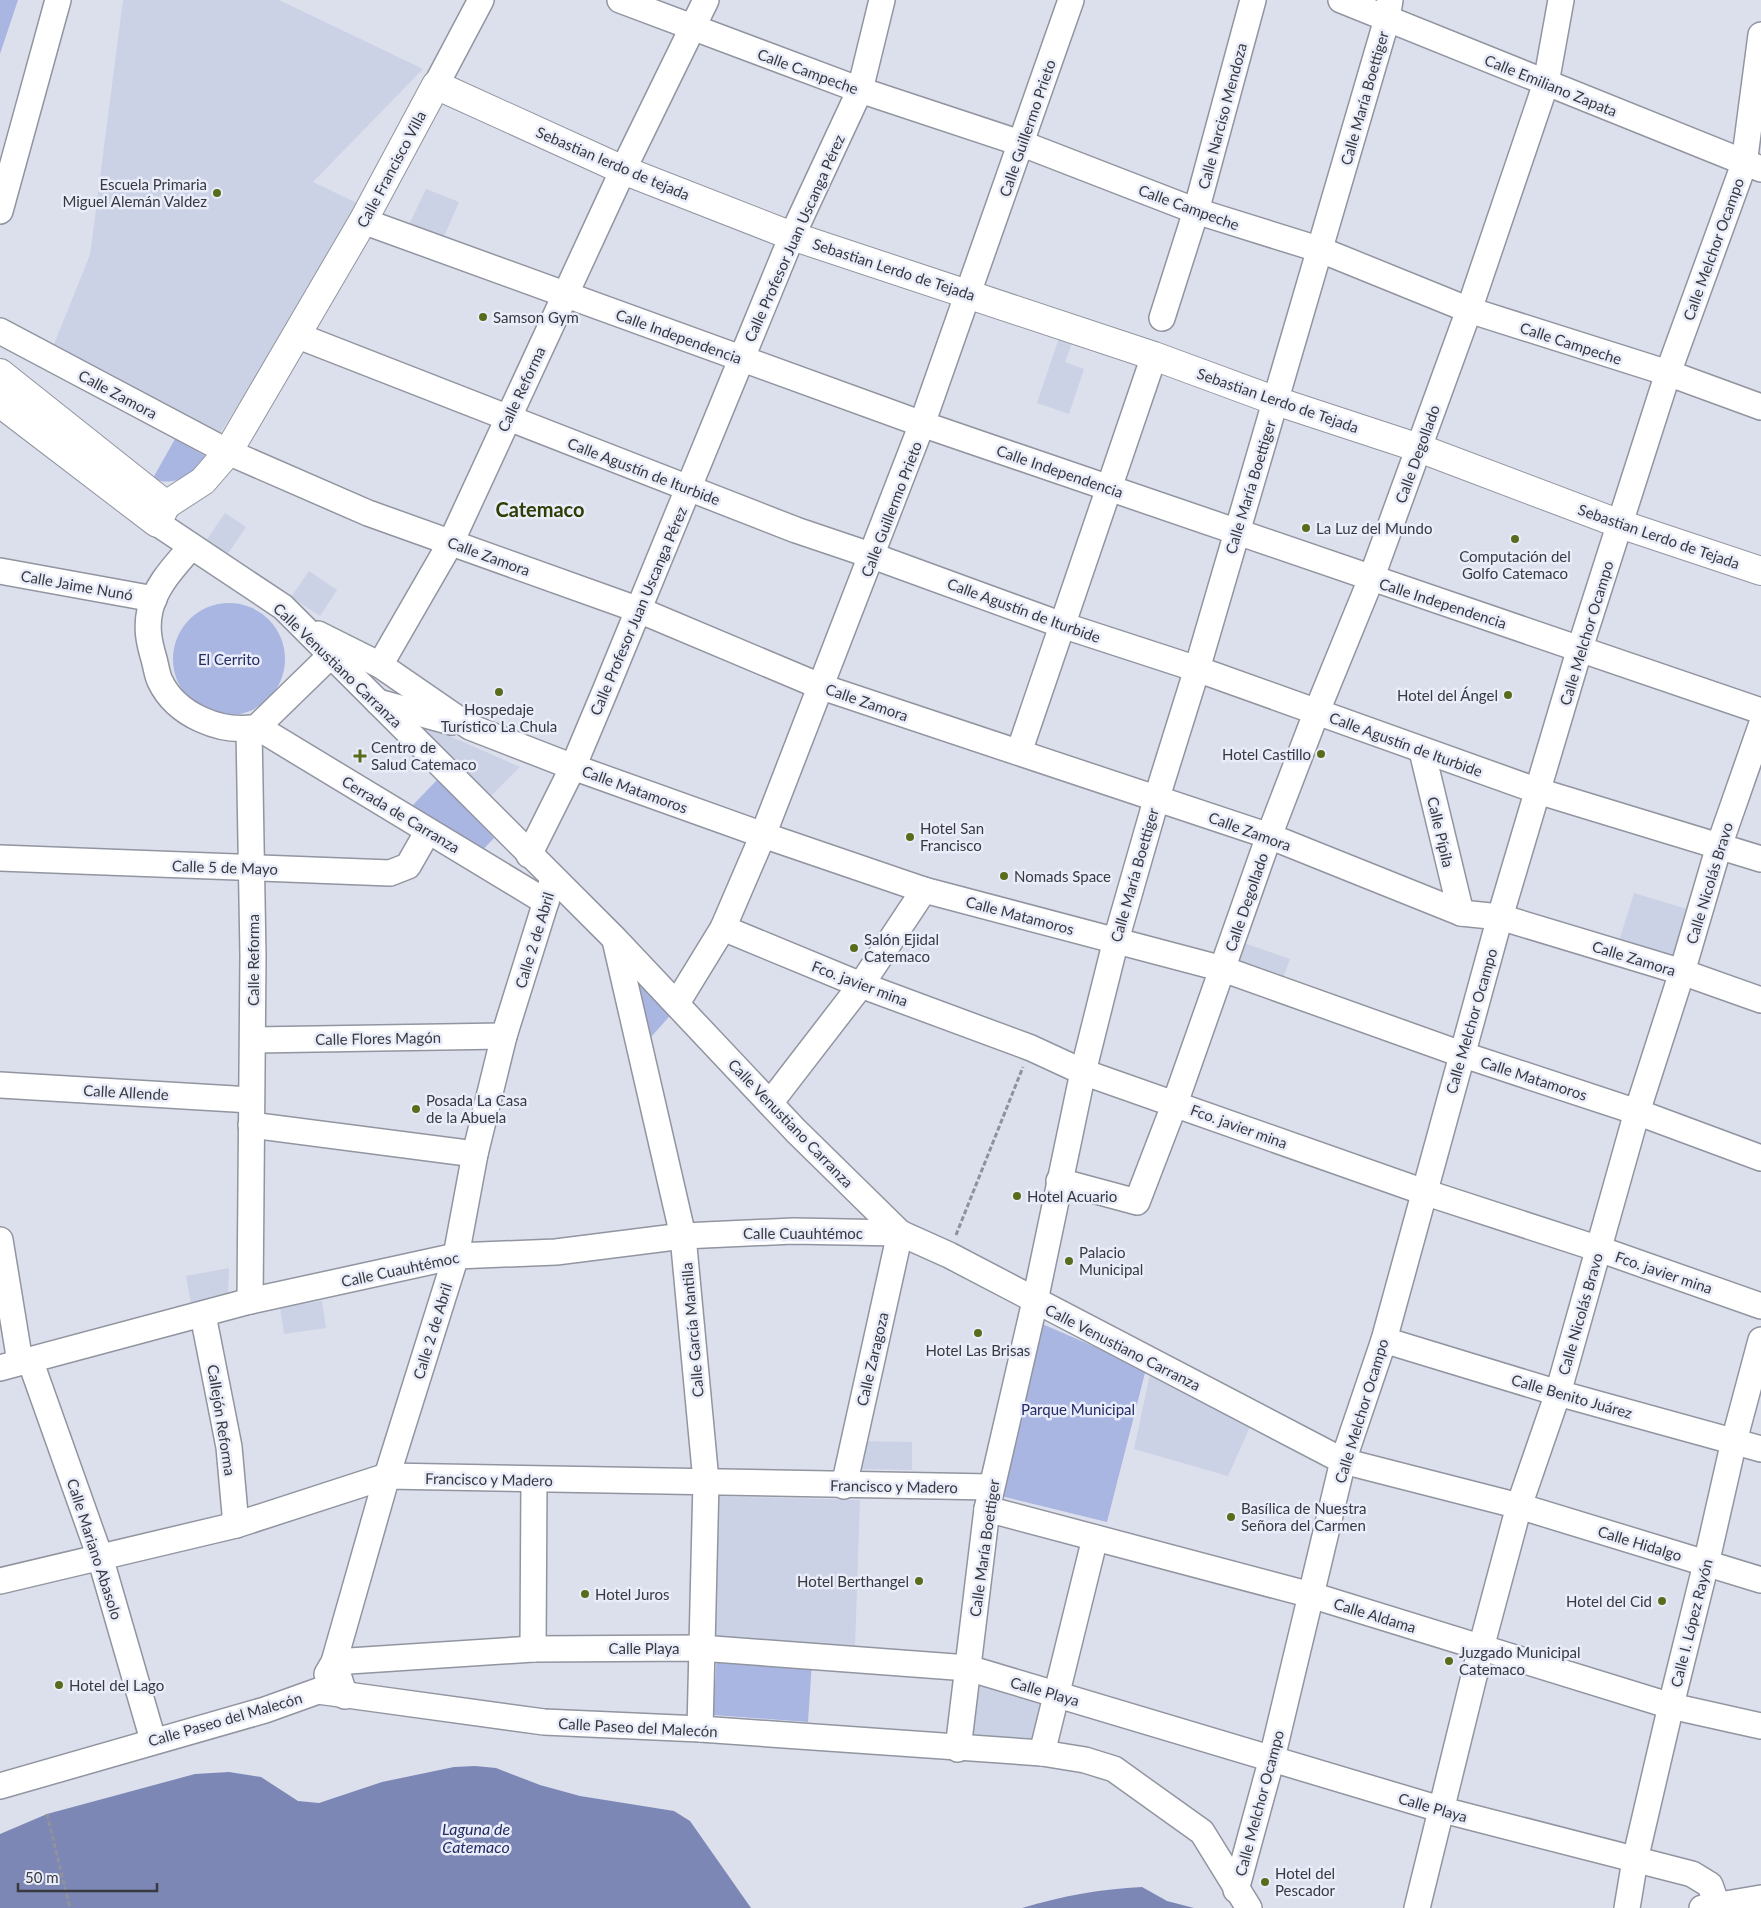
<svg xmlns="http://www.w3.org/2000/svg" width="1761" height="1908" font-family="Lato,sans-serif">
<rect width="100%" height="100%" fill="#dcdfec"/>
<g fill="#ccd2e5">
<polygon points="123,0 279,0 423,69 313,182 359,204 277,344 217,438 115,376 54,344 90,255"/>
<polygon points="426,189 459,202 441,243 407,229"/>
<polygon points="1059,338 1072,343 1065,362 1084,369 1069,414 1037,403"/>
<polygon points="225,513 246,527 227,555 206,541"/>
<polygon points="309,571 337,590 320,616 291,597"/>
<polygon points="422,724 520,767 485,802 414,733"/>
<polygon points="1634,893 1687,909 1672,958 1619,941"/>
<polygon points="1238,941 1290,959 1281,984 1229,966"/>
<polygon points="229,1268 228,1295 191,1304 186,1276"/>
<polygon points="322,1301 326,1328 284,1334 280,1307"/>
<polygon points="1150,1374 1253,1420 1228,1476 1134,1449"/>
<polygon points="857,1441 912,1442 912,1470 857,1469"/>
<polygon points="713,1496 860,1500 855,1646 709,1642"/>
<polygon points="973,1679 1049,1700 1038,1742 966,1742"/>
</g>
<g fill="#aab6e2">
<polygon points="0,0 18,0 0,54"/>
<path d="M175,439L205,456C194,473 173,489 153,478Z"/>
<circle cx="229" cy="659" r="56"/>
<polygon points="438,779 494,838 477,856 411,807"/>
<polygon points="629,966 675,1010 644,1045"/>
<polygon points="1040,1323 1146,1369 1107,1522 1001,1496"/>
<polygon points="717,1654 812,1661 808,1722 713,1715"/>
</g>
<g fill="#7c87b5">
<polygon points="475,1766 496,1768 540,1785 580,1796 674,1811 690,1821 751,1908 0,1908 0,1834 47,1814 195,1774 229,1772 261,1777 298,1801 319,1803 382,1782 454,1767"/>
<path d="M1142,1887L1167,1901L1194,1908H1022C1062,1896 1101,1889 1142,1887Z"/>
</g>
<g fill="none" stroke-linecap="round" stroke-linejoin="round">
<defs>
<g id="minor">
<polyline points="620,0 860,90 1023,144 1196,211 1321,250 1469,310 1668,373 1761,407"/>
<polyline points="1341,0 1761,169"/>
<polyline points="436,85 481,0"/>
<polyline points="0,211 58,0"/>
<polyline points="363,221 922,424 1761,711"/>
<polyline points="1162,318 1196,211 1253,0"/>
<polyline points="0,331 228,452 368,513 639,610 822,687 1269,836 1461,913 1500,917 1682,972 1761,1000"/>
<polyline points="296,335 796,530 873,556 1062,625 1197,669 1538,791 1761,859"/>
<polyline points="157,523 283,607 615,939 796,1131 900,1233 949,1255 1343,1461 1519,1506 1761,1580"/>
<path d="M191,547C174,567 156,585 150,610C146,628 149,642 154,659C156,666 157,675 160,681C176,715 221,734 257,727L330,656"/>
<polyline points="0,571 154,599"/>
<polyline points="318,634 380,665 470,727 573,767 763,835 924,890 1223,969 1461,1054 1637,1112 1761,1158"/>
<polyline points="380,665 451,542 623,170 706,0"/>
<polyline points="378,702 451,722"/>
<polyline points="257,727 546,902"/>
<polyline points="249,729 253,956 250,1301"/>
<polyline points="1422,751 1461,913"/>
<polyline points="1019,752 1154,356"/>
<polyline points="529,855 573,767 605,691 792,236 860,90 882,0"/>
<polyline points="0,858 390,873 408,866 428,831"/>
<polyline points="723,928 861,985 1031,1048 1083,1072 1424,1192 1599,1249 1761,1306"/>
<polyline points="615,940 683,1236 706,1481 700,1729"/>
<polyline points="677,1003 723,928 763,835 922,424 1071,0"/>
<polyline points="253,1040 504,1036"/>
<polyline points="0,1085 251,1100"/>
<polyline points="770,1103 861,985 924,890"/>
<polyline points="251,1125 475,1154"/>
<polyline points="1059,1181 1137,1202 1175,1103 1269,836 1317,711 1371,579 1469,310 1546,83 1561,0"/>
<polyline points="0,1240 20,1362"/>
<polyline points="203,1315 229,1447 236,1525"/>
<polyline points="1384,1340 1558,1393 1761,1449"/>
<polyline points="30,1360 100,1557 153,1740"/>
<polyline points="0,1368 250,1301 456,1256 556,1252 683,1236 793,1231 900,1233 844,1486"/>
<polyline points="987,1509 1311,1595 1671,1706 1761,1726"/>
<polyline points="0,1581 236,1525 387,1476 991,1487"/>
<polyline points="533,1649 534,1480"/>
<polyline points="327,1674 334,1662 387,1476 456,1256 475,1154 504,1036 553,879"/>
<polyline points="345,1696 334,1662 533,1649 700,1648 968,1668 1443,1810 1692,1874 1710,1885 1717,1905"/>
<polyline points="958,1749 987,1509 1035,1301 1083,1072 1116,940 1157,797 1197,669 1387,19 1390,0"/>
<polyline points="1042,1753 1095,1538"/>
<polyline points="0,1786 265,1710 318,1691 544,1722 700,1729 1042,1753 1085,1760 1114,1769 1202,1832 1249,1908"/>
<polyline points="1236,1890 1272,1758 1343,1461 1384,1340 1500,917 1580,648 1668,373 1744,164 1761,35"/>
<polyline points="1417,1908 1481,1648 1519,1506 1558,1393 1637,1112 1682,972 1719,846 1761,726"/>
<polyline points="1627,1908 1635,1860 1673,1697 1706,1564 1734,1441 1761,1340"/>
<polyline points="1702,1908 1761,1898"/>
</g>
<g id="major">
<polyline points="0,373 166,505"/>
<polyline points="0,403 157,523 166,505"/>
<polyline points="166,505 203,481 228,452 363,221 436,85 623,170 792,236 1154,356 1276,401 1419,448 1620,524 1761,571"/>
</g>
</defs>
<use href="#minor" stroke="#9195a0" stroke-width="28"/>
<use href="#major" stroke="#9195a0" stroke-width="30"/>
<g stroke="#90929b" stroke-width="3" stroke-dasharray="5 2.5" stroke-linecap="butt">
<polyline points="956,1235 1023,1067"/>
<polyline points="47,1814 70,1908"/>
</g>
<use href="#minor" stroke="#fff" stroke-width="25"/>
<use href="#major" stroke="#fff" stroke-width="28"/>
</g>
<g fill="#576d1c" stroke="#e9ecf9" stroke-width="2">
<circle cx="217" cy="193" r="5"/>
<circle cx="483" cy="317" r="5"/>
<circle cx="1306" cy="528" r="5"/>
<circle cx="1515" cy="539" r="5"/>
<circle cx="499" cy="692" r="5"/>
<circle cx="1508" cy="695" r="5"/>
<circle cx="1321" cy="754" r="5"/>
<path d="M357.5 748.5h5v5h5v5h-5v5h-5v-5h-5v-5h5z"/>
<circle cx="910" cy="837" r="5"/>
<circle cx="1004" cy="876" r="5"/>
<circle cx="854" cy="948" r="5"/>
<circle cx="416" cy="1109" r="5"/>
<circle cx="1017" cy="1196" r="5"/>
<circle cx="1069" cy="1261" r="5"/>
<circle cx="978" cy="1333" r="5"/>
<circle cx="1231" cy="1517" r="5"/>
<circle cx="919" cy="1581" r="5"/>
<circle cx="585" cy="1594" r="5"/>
<circle cx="1662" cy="1601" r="5"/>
<circle cx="1449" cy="1661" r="5"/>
<circle cx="59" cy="1685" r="5"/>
<circle cx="1265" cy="1882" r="5"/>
</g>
<g text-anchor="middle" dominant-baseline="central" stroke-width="5" stroke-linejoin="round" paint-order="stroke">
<g font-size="15" fill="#383a3f" stroke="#e9ecf9">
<text transform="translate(808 71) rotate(20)">Calle Campeche</text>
<text transform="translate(1551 85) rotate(22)">Calle Emiliano Zapata</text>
<text transform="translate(1364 98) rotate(-74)">Calle María Boettiger</text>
<text transform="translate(1222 116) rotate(-75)">Calle Narciso Mendoza</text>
<text transform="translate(1027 128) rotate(-71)">Calle Guillermo Prieto</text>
<text transform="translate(613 163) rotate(23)">Sebastian lerdo de tejada</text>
<text transform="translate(391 169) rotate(-62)">Calle Francisco Villa</text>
<text transform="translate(1189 207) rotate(20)">Calle Campeche</text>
<text transform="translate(794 238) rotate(-66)">Calle Profesor Juan Uscanga Pérez</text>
<text transform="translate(1713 249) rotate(-70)">Calle Melchor Ocampo</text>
<text transform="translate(894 269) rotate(18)">Sebastian Lerdo de Tejada</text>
<text transform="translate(679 336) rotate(20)">Calle Independencia</text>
<text transform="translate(1571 343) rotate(18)">Calle Campeche</text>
<text transform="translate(521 389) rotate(-65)">Calle Reforma</text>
<text transform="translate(118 394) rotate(28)">Calle Zamora</text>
<text transform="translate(1278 400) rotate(19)">Sebastian Lerdo de Tejada</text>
<text transform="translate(1417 454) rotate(-70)">Calle Degollado</text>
<text transform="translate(644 471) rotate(21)">Calle Agustín de Iturbide</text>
<text transform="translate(1060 471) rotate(19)">Calle Independencia</text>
<text transform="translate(1250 487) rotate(-73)">Calle María Boettiger</text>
<text transform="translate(891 509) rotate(-69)">Calle Guillermo Prieto</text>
<text transform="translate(1659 536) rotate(19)">Sebastian Lerdo de Tejada</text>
<text transform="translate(489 556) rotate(20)">Calle Zamora</text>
<text transform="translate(77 585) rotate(10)">Calle Jaime Nunó</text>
<text transform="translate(1443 603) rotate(18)">Calle Independencia</text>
<text transform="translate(1024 610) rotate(20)">Calle Agustín de Iturbide</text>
<text transform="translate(638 611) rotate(-67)">Calle Profesor Juan Uscanga Pérez</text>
<text transform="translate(1586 633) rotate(-73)">Calle Melchor Ocampo</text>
<text transform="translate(338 665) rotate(44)">Calle Venustiano Carranza</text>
<text transform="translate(867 702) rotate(19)">Calle Zamora</text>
<text transform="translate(1406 744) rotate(20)">Calle Agustín de Iturbide</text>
<text transform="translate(635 789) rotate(20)">Calle Matamoros</text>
<text transform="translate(401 814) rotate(31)">Cerrada de Carranza</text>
<text transform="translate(1250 831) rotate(20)">Calle Zamora</text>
<text transform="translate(1441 832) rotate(77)">Calle Pípila</text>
<text transform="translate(225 867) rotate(2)">Calle 5 de Mayo</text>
<text transform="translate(1134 875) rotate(-74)">Calle María Boettiger</text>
<text transform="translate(1709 883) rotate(-73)">Calle Nicolás Bravo</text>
<text transform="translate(1246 902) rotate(-71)">Calle Degollado</text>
<text transform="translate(1020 915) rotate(15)">Calle Matamoros</text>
<text transform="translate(534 940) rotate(-73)">Calle 2 de Abril</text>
<text transform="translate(1634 958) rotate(17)">Calle Zamora</text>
<text transform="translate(253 960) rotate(-90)">Calle Reforma</text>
<text transform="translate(860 983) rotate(21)">Fco. javier mina</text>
<text transform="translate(1471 1021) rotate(-74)">Calle Melchor Ocampo</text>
<text transform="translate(378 1038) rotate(-1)">Calle Flores Magón</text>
<text transform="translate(1534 1078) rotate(18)">Calle Matamoros</text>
<text transform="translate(126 1092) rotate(3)">Calle Allende</text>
<text transform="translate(791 1123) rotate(46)">Calle Venustiano Carranza</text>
<text transform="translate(1239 1126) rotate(20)">Fco. javier mina</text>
<text x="803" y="1233">Calle Cuauhtémoc</text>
<text transform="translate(400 1269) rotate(-12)">Calle Cuauhtémoc</text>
<text transform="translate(1664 1272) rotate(19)">Fco. javier mina</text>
<text transform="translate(1580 1314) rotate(-74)">Calle Nicolás Bravo</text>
<text transform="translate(692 1330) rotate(-95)">Calle García Mantilla</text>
<text transform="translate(432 1331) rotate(-73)">Calle 2 de Abril</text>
<text transform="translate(1123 1347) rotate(27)">Calle Venustiano Carranza</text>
<text transform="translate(872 1359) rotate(-77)">Calle Zaragoza</text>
<text transform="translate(1572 1396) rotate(16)">Calle Benito Juárez</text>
<text transform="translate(1361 1411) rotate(-73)">Calle Melchor Ocampo</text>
<text transform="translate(222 1420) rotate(81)">Callejón Reforma</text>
<text transform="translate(489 1479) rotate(1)">Francisco y Madero</text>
<text transform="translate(894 1486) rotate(1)">Francisco y Madero</text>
<text transform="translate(1640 1543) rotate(17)">Calle Hidalgo</text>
<text transform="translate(984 1548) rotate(-82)">Calle María Boettiger</text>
<text transform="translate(95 1549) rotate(72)">Calle Mariano Abasolo</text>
<text transform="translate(1375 1615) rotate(17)">Calle Aldama</text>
<text transform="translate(1691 1623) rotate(-76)">Calle I. López Rayón</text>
<text x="644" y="1648">Calle Playa</text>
<text transform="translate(1045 1691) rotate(16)">Calle Playa</text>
<text transform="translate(225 1719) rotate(-16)">Calle Paseo del Malecón</text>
<text transform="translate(638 1727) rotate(3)">Calle Paseo del Malecón</text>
<text transform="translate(1259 1803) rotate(-75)">Calle Melchor Ocampo</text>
<text transform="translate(1433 1807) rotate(16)">Calle Playa</text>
</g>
<g font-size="15" fill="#383a3f" stroke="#e9ecf9" text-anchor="start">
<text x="207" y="184" text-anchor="end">Escuela Primaria<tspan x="207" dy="17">Miguel Alemán Valdez</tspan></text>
<text x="493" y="317">Samson Gym</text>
<text x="1316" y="528">La Luz del Mundo</text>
<text x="1515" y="556" text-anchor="middle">Computación del<tspan x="1515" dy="17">Golfo Catemaco</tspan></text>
<text x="1498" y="695" text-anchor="end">Hotel del Ángel</text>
<text x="499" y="709" text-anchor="middle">Hospedaje<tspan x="499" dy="17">Turístico La Chula</tspan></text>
<text x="371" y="747">Centro de<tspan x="371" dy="17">Salud Catemaco</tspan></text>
<text x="1311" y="754" text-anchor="end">Hotel Castillo</text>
<text x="920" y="828">Hotel San<tspan x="920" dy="17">Francisco</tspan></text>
<text x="1014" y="876">Nomads Space</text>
<text x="864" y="939">Salón Ejidal<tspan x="864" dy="17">Catemaco</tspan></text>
<text x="426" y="1100">Posada La Casa<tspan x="426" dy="17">de la Abuela</tspan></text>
<text x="1027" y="1196">Hotel Acuario</text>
<text x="1079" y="1252">Palacio<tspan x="1079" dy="17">Municipal</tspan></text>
<text x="978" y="1350" text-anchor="middle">Hotel Las Brisas</text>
<text x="1241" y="1508">Basílica de Nuestra<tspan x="1241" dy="17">Señora del Carmen</tspan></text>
<text x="909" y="1581" text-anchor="end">Hotel Berthangel</text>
<text x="595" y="1594">Hotel Juros</text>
<text x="1652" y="1601" text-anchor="end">Hotel del Cid</text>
<text x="1459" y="1652">Juzgado Municipal<tspan x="1459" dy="17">Catemaco</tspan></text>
<text x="69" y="1685">Hotel del Lago</text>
<text x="1275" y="1873">Hotel del<tspan x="1275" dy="17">Pescador</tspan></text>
</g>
<g font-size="15" fill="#242b65" stroke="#e9ecf9">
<text x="229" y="659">El Cerrito</text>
<text x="1078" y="1409">Parque Municipal</text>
</g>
<g font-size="16" font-style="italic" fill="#232a64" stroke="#e9ecf9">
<text x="476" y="1828">Laguna de<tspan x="476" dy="18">Catemaco</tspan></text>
</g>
<g font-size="20" font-weight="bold" fill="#2f3e04" stroke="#e9ecf9">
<text x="540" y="509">Catemaco</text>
</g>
</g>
<path d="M18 1883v8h139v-8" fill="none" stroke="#383a3f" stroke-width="2.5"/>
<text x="25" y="1883" font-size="15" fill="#383a3f" stroke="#e9ecf9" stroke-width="4" paint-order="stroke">50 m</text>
</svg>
